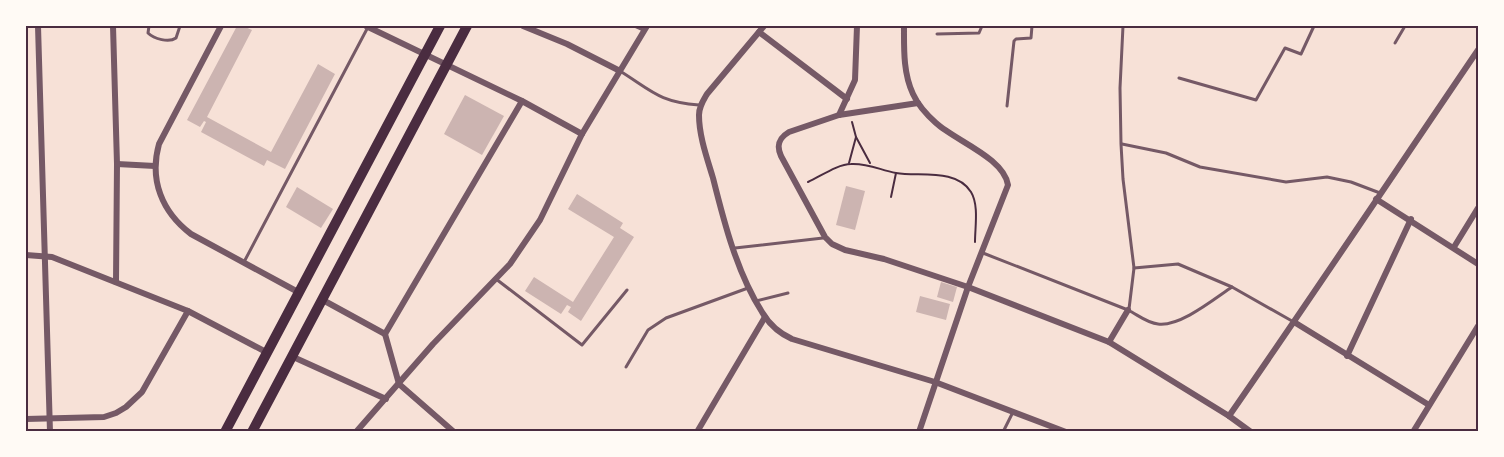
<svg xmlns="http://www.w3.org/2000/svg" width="1504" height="457" font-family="Barlow,sans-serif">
<rect width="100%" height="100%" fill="#f7e1d7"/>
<g fill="#ccb4b1">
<polygon points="237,26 243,26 252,30 207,117 271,152 318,64 335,74 285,169 267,160 264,166 201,132 206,122 204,121 200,127 187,120"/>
<polygon points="465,95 504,116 482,155 444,134"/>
<polygon points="846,186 865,191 855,230 836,225"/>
<polygon points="297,187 333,209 321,228 286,207"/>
<polygon points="577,194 623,223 620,228 634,237 581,321 568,312 571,307 567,305 561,314 525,291 534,277 573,302 614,237 568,209"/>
<polygon points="941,282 957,287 953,302 937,297"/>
<polygon points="920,296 950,304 946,320 916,312"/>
</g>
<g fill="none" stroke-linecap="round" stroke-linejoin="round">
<g stroke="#4a2c40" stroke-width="2">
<polyline points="852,122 856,137 870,163"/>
<polyline points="849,163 856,137"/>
<path d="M808,182C821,176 838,164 851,164C868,163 880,170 896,173C919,177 956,168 971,192C979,205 975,227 975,242"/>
<polyline points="891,197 896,173"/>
</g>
<g stroke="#755966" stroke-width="3">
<path d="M149,26L148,33C154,39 169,43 176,38L180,26"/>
<polyline points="634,26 643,30"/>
<polyline points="1123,26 1120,88 1121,144 1123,179 1134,268 1129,309"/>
<polyline points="937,34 979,33 982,26"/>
<polyline points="1395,43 1405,26"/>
<path d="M620,71C652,91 659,102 699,105"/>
<polyline points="1179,78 1256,100 1285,48 1301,54 1314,26"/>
<polyline points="1007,106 1014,41 1016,39 1031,38 1032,26"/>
<polyline points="1122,144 1166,153 1200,167 1286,182 1327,177 1351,182 1380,193"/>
<polyline points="735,248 823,238"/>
<path d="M983,253L1128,310C1138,315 1147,323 1158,324C1180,327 1214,299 1232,287"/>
<polyline points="244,262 368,27"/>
<polyline points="1134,268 1178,264 1232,287 1292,321"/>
<polyline points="496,279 582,345 627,290"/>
<polyline points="756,301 788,293"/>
<polyline points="626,367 648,330 666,318 748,288"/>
<polyline points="1003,432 1013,412"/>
</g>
<g stroke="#755966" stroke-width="6">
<polyline points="38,26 50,432"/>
<polyline points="113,26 117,164 116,282"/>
<path d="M221,26L159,144C149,180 162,212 191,234L298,292"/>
<polyline points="366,26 522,101 582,134"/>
<polyline points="523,26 567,44 620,71"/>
<path d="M764,26L707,94C703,101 699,107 699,115C699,136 707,158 713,178C724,222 737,273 762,312C769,324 779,333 792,339L935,382L1066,432"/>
<path d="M904,26C904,48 903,73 913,94C918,105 927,115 936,123C956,141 1004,158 1008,185L968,287L919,432"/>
<polyline points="759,32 847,99"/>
<path d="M918,103L839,115L789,132C779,138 776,145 781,156L825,237L832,244L845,250L884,259L968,287L1109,342L1229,416L1251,432"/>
<polyline points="839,115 855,80 857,26"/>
<polyline points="117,164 155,166"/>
<polyline points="1376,199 1478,264"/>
<polyline points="1454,247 1478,208"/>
<polyline points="26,255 52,257 188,311 266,352"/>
<polyline points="321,299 385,334"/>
<polyline points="1294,322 1429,405"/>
<polyline points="385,334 522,101"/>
<polyline points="385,334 399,384 454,432"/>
<polyline points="1109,342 1128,310"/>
<polyline points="291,356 386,399"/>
<polyline points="1347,356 1411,219"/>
<path d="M1229,416C1313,295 1395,172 1478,50"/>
<polyline points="26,419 104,417 116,413 126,407 142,392 188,311"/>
<polyline points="356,432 433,344 510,264 540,220 582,134 647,26"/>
<polyline points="697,432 765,317"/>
<polyline points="1413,432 1478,326"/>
</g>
<g stroke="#4a2c40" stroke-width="10">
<polyline points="225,432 440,26"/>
<polyline points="252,432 467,26"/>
</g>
</g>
<rect width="1504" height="457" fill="none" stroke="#fffaf5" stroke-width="54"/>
<rect x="27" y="27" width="1450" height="403" fill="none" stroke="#4a2c40" stroke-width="2"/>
</svg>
